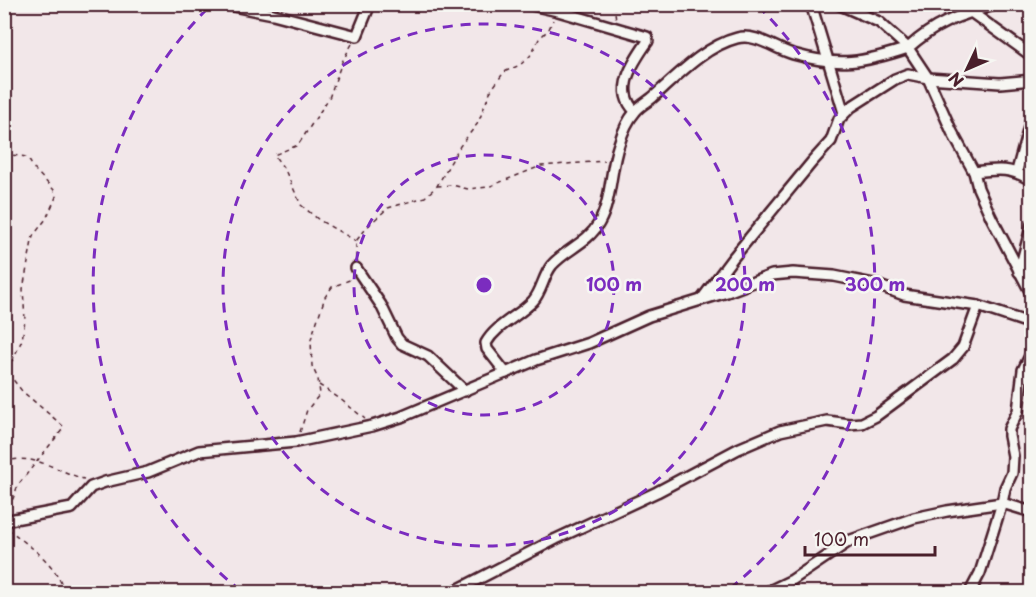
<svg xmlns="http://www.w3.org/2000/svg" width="1036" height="597" font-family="'Playpen Sans',sans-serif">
<rect width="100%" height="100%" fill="#f2e7e9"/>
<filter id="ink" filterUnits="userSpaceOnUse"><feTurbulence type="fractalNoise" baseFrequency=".0167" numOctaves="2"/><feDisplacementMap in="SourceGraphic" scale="12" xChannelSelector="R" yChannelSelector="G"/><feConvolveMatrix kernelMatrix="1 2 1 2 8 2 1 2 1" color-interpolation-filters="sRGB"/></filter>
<g filter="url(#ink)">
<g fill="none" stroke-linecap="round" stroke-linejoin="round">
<defs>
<g id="street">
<polyline points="223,4 273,14 357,36 370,4"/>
<path d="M527,4L558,11L647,37L648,41C634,61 613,90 635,111"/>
<polyline points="811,4 844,113"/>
<path d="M997,4C959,16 938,21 908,48L928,78L952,132L974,172L978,188L991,217L1032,295"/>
<polyline points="971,12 1032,56"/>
<polyline points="1017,171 1032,116"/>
<path d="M974,172C998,169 1011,167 1032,181"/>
<polyline points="356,268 381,305 397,338 402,344 428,356 465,391"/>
<polyline points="1019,272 1032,224"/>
<polyline points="702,299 732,259 812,162 831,141 839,119 851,107 895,79 908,74 928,78 1000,83 1032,80"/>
<path d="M506,373L487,349L486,343C496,325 519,316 533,301C542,291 543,276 552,265C566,249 588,243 599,223C612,200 610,169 619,144C622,134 628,120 635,112C639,106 647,102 652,98C676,77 705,46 737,38C756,33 775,49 793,54C839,67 863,63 908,48L879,22L838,4"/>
<polyline points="4,521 72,508 91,487 105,482 148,472 199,451 296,442 372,426 401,417 536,360 589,343 649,316 727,292 772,275 793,273 834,276 874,284 904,295 978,306 1032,324"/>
<polyline points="453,592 556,539 657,492 738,449 780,431 827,421 849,424 862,423 876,416 953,359 963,347 978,306"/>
<polyline points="767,592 792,580 851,540 914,518 947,511 1002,503 1032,512"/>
<polyline points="970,592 980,573 1002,503 1005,488 1012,473 1013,456 1009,436 1009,429 1018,411 1023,370 1032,352"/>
</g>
</defs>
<use href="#street" stroke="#4a1f2b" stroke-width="14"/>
<g stroke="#4a1f2b" stroke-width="1.5" stroke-dasharray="4.5 4.5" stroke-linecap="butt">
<polyline points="614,4 616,20"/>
<polyline points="875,4 876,10"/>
<polyline points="352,44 342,62 329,98 298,145 274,155 285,170 301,205 319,220 356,241"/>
<polyline points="4,154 27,157 35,170 54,190 56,197 46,219 33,236 23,289 25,320 22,340 7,372 22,391 63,426 62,430 18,485 8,512"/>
<polyline points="437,186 452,185 468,189 488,187 541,166 605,161"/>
<polyline points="356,258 356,241 370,224 388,208 425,197 437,186 460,146 478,123 490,92 504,72 520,65 530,56 539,39 549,29 553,20"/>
<polyline points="319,385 339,398 365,419"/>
<polyline points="300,432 307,410 320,394 318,379 312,366 311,339 325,297 332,287 352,279"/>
<path d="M4,462C33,452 57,471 84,479"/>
<path d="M8,529C29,546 58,564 64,592"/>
</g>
<use href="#street" stroke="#f6f6f2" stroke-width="9"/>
</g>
</g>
<g fill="none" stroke="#7b2cbf" stroke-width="3" stroke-dasharray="10 8">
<circle cx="484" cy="285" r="130"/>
<circle cx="484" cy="285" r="261"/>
<path d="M241 591A391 391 0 0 1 210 6M758 6A391 391 0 0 1 727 591"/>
</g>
<circle cx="484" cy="285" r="9" fill="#7b2cbf" stroke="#f6f6f2" stroke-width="3"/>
<g font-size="18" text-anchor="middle" font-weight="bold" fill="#7b2cbf" stroke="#f6f6f2" stroke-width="5" stroke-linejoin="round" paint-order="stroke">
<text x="614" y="291">100 m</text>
<text x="745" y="291">200 m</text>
<text x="875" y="291">300 m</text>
</g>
<rect width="1036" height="597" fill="none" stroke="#f6f6f2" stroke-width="24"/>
<rect x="12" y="12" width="1012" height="573" fill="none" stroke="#4a1f2b" stroke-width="2" filter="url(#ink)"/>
<g transform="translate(967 69) rotate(226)" stroke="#f6f6f2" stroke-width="4.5" paint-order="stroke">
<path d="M0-4.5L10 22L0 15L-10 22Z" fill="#4a1f2b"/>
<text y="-9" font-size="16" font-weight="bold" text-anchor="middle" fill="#4a1f2b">N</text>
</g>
<path d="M805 546v9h130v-9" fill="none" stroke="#4a1f2b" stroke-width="3"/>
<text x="814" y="546" font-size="18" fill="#4a1f2b" stroke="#f6f6f2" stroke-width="4.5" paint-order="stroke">100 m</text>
</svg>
